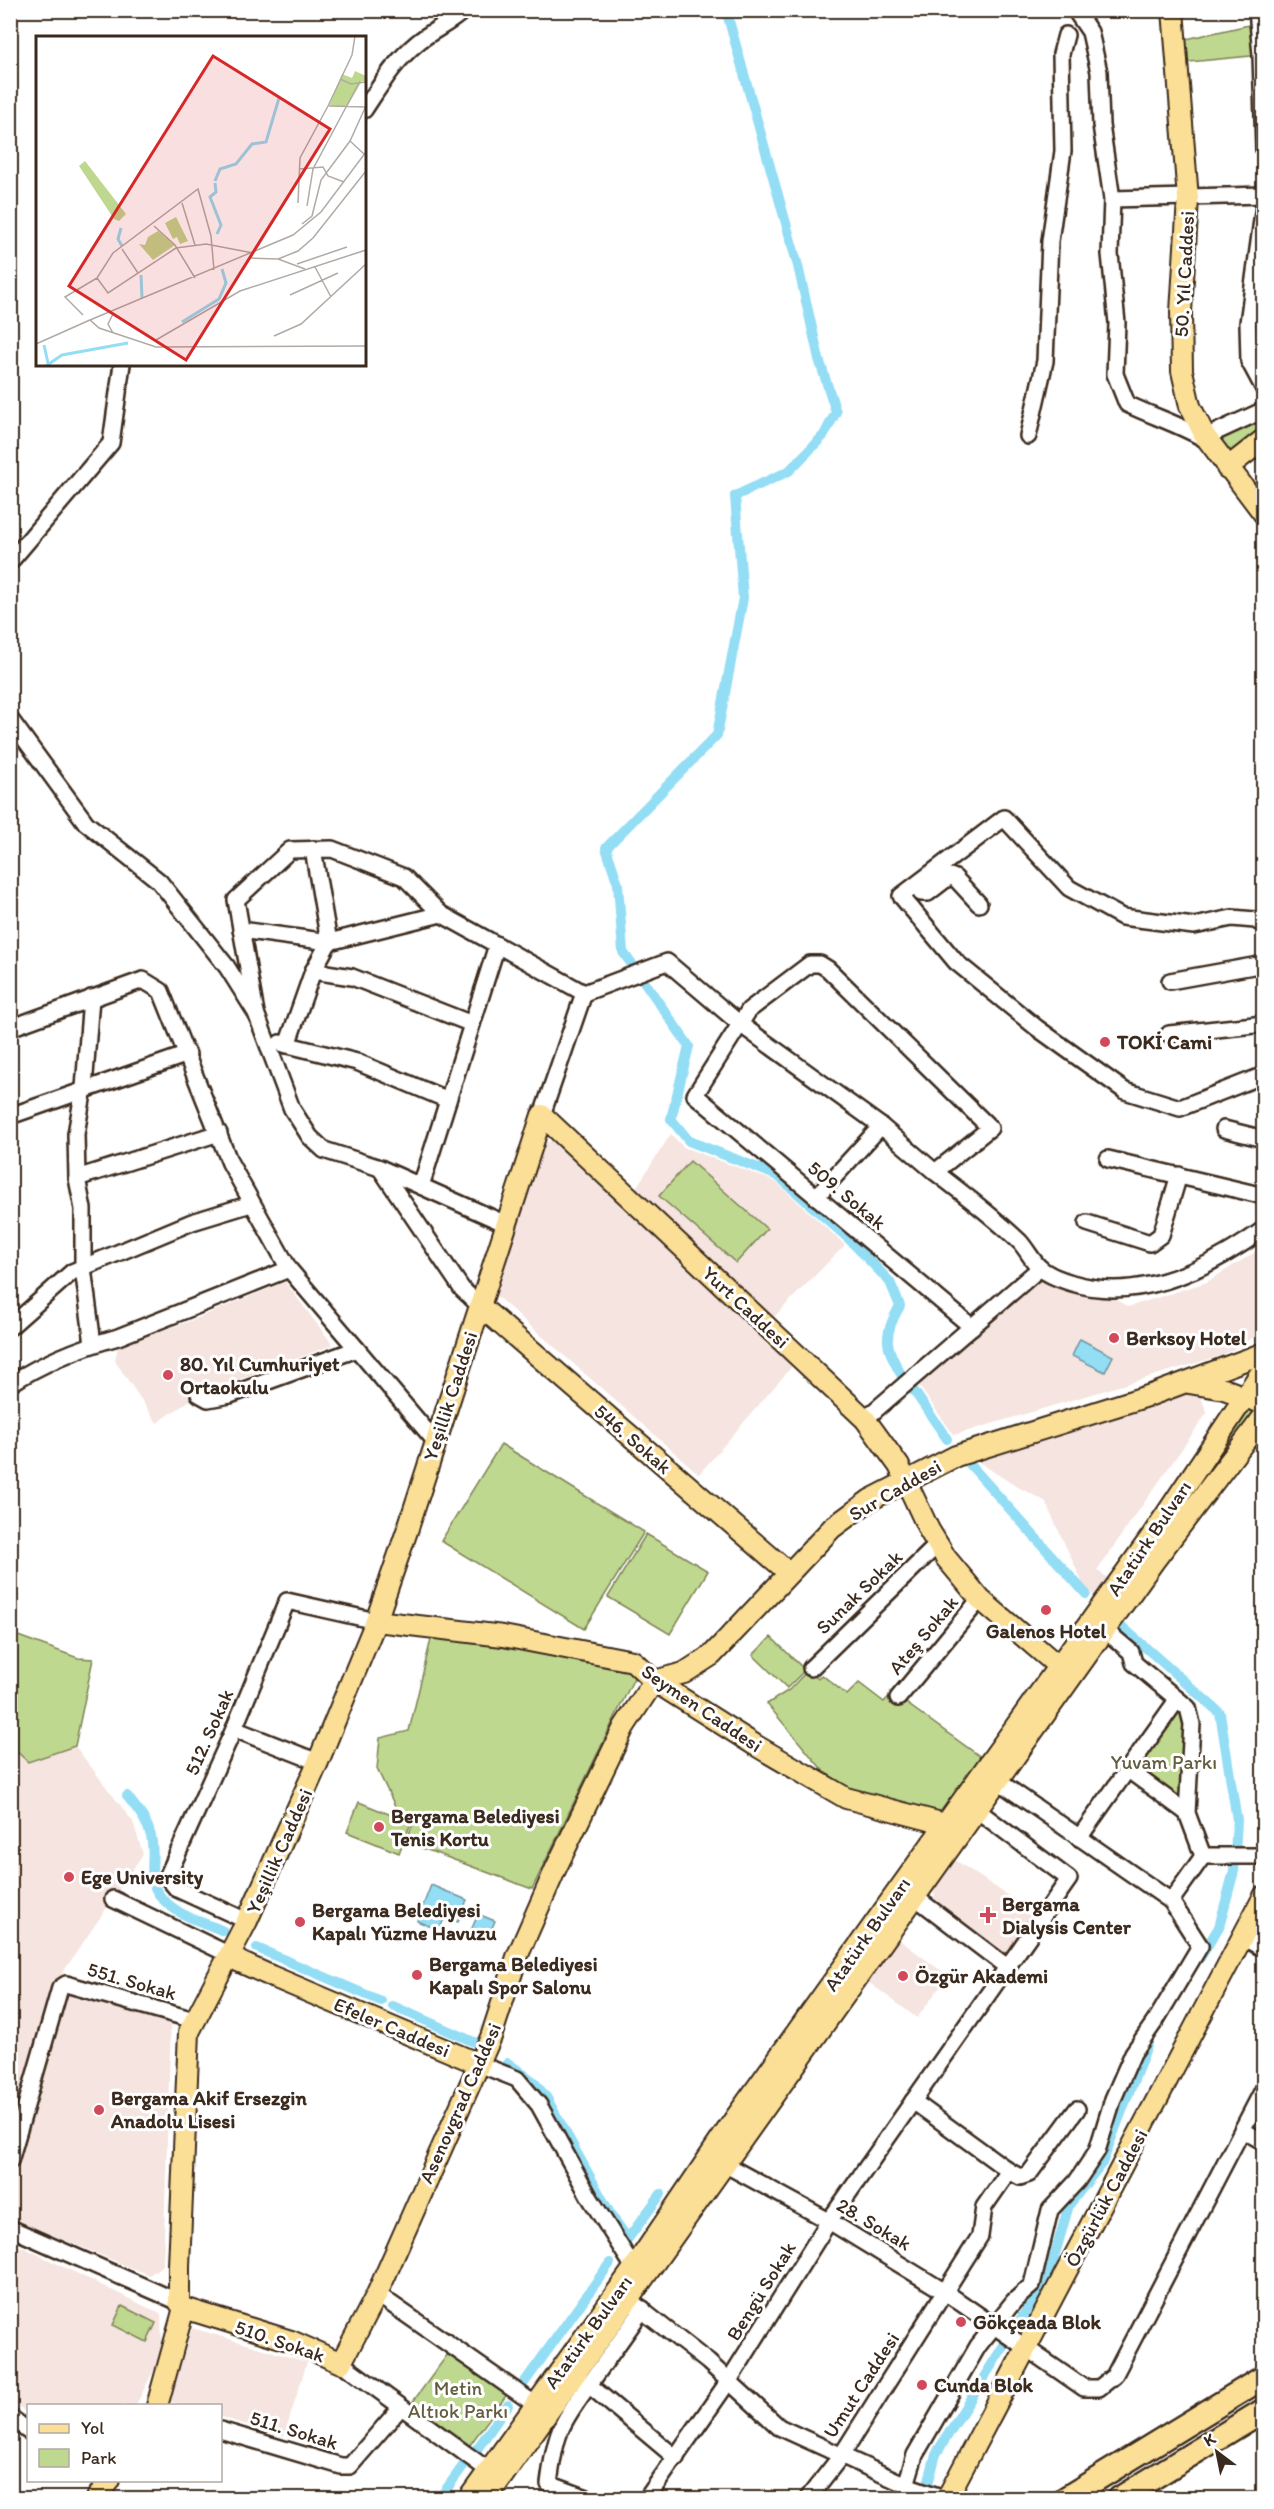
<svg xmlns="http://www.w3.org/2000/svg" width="1274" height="2509" font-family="Itim,sans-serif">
<rect width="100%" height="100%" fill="#fff"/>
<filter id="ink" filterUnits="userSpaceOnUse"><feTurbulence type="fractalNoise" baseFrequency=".0167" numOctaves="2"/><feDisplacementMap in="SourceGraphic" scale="12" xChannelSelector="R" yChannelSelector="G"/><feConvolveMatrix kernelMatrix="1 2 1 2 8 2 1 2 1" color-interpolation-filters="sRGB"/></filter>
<g filter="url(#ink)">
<g fill="#f5e4df">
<polygon points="671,1134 683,1147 776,1182 845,1245 772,1319 634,1191"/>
<polygon points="554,1140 794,1364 699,1474 493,1293 544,1143"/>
<polygon points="1257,1251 1263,1256 1263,1332 1223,1355 954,1435 919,1386 1043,1277 1057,1287 1115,1299 1128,1307 1207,1282"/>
<polygon points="285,1282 333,1345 199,1394 157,1423 115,1361 118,1346 193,1320"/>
<polygon points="1190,1392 1201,1397 1207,1413 1097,1570 1110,1580 1098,1599 1085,1588 1045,1501 1014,1485 971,1457"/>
<polygon points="10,1633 78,1658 93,1659 75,1746 133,1822 143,1854 55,1984 16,2126 10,2124"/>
<polygon points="955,1860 1041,1918 1007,1967 936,1913 934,1889"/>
<polygon points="890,1933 948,1976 917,2018 859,1975"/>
<polygon points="63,1989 171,2017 163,2265 149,2275 11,2218 11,2178"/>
<polygon points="10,2241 161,2314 162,2345 157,2364 136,2405 28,2406 28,2414 11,2400"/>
<polygon points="192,2328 307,2362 284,2436 221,2417 220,2406 182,2405 170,2402"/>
</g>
<g fill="#bfd88f" stroke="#7d8156" stroke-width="1.5">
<polygon points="1258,23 1261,55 1179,63 1177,41"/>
<polygon points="1263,410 1263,439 1234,461 1214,433"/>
<polygon points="690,1161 767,1229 736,1263 659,1196"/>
<polygon points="1244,1406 1254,1413 1154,1549"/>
<polygon points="501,1444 644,1532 584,1629 441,1541"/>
<polygon points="646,1534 708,1571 670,1634 608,1597"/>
<polygon points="10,1633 78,1658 93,1659 75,1746 28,1762 11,1746"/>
<polygon points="432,1635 505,1643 633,1669 635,1676 532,1889 406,1842 414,1821 397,1810 377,1769 380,1738 409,1731"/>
<polygon points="771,1637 805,1670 787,1688 753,1655"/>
<polygon points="808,1670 817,1678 822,1675 847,1695 859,1683 884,1702 892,1693 989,1763 945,1824 846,1798 767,1704 789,1690"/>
<polygon points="1177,1700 1188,1708 1187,1813 1127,1769"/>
<polygon points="359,1802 411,1823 399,1853 347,1832"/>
<polygon points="122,2306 156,2323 147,2342 113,2325"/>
<polygon points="453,2347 511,2389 464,2453 406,2411"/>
</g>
<g fill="#93ddf5" stroke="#70959f" stroke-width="1.5">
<polygon points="1080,1339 1113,1356 1105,1372 1072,1356"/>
<polygon points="431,1885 467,1900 458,1922 445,1917 439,1930 417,1921"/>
<polygon points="478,1914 495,1921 487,1940 470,1933"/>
</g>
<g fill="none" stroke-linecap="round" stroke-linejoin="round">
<g stroke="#93ddf5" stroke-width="10">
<polyline points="633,966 623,952 618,884 606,848 717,735 743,598 735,496 789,471 824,435 836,412 819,359 798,266 726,10"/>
<path d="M643,980L689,1046L671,1119L689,1141L778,1176L849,1239L890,1282L900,1306C881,1338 886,1347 903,1378"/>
<polyline points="914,1391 947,1439"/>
<polyline points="966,1460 1086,1594"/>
<polyline points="1120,1625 1220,1713 1237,1820 1234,1871 1219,1927 1200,1958"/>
<path d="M127,1796C137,1809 147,1820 151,1836C158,1867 139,1886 176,1910C189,1919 208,1924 223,1931"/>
<polyline points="257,1948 381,2001"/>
<polyline points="393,2006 474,2042"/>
<polyline points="508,2063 533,2081 546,2097 611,2215 628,2239"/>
<polyline points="624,2244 661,2194"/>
<polyline points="1015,2328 1049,2275 1069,2205 1102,2163 1148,2043"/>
<polyline points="524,2383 610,2263"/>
<polyline points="477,2449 508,2405"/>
<polyline points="928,2484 936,2454 1006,2342"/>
<polyline points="440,2498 463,2466"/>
</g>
<defs>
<g id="minor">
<path d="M1075,10L1090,32L1099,72L1101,125L1112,199L1110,254L1117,323L1115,374L1127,404C1154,417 1182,425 1208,441"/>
<polyline points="1257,10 1261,55 1264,150"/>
<path d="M364,110C380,86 395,61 417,43C432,30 450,24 464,10"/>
<polyline points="1112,199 1264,195"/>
<polyline points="1264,205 1248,323 1249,361 1264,389"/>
<polyline points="1214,433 1264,410"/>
<polyline points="1028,436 1045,361 1050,241 1063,151 1061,54 1066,35"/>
<polyline points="10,562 111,443 122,364"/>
<polyline points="10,719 86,823 159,881 227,967 256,1013 292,1109 310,1137 324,1150 380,1168 506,1224"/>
<polyline points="916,886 921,893 928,893 950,876 955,878 979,904"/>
<polyline points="1264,925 1255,920 1232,918 1194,926 1122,917 1069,888 1004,818 901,896 956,962 1037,1028 1125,1091 1180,1108 1264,1075"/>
<polyline points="241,930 329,942 441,914"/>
<polyline points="313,971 352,977 472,1024"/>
<polyline points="1170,981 1264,964"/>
<polyline points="91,998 84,1088 76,1134 77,1178 83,1209 83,1268 93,1344"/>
<polyline points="256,1013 236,900 290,850 332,849 404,877 441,914 584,993 667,962 740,1024 881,1126 935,1172"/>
<polyline points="10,1028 143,980 161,991 230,1163 289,1269 435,1441"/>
<polyline points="1169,1034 1264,1024"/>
<polyline points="280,1043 357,1062 448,1100"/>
<polyline points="287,1045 313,971 329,942 313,849"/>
<polyline points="542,1115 584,993"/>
<polyline points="10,1116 188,1054"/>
<polyline points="1224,1129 1264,1139"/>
<polyline points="1108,1159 1264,1196"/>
<polyline points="380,1168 462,1289 480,1306"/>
<polyline points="77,1178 219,1133"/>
<polyline points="421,1186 497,945"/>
<polyline points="816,1197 881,1126"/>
<polyline points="1087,1223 1150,1243 1161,1235 1179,1175"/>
<polyline points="10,1327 72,1272 192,1222 251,1204"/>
<path d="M972,1327L695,1095L749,1010L810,964H820L828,969L990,1128L935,1172C964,1194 994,1217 1020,1242C1027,1250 1032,1260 1039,1267C1047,1275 1062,1280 1072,1283C1139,1303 1210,1268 1264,1229"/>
<path d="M10,1384C44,1362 79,1348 118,1337L289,1269"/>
<polyline points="199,1394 208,1399 230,1395 357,1349"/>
<polyline points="865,1419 1040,1268"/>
<polyline points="1105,1630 1131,1652 1134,1663 1188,1708 1192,1724 1187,1813 1203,1856 1264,1856"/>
<polyline points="811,1668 937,1545"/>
<polyline points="898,1698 980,1599"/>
<polyline points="234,1729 318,1762"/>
<polyline points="1127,1769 1187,1813"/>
<polyline points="998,1781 1171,1901 1203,1856"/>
<polyline points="1079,1838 1177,1700"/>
<polyline points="915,1897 1007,1967"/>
<polyline points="113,1899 230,1955"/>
<polyline points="247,1921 177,1889 167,1877 172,1866 234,1729 287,1601 376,1621"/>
<polyline points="1242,1937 1264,1949"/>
<polyline points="479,2064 517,2079 539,2105 590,2198 634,2268"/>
<polyline points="1242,2130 1264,2142"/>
<polyline points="10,2161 60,1988 66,1984 194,2020"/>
<polyline points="726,2165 829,2221 945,2292 1084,2388 1099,2388 1114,2376 1264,2088"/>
<polyline points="1009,2171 1020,2177 1029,2174 1077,2109"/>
<polyline points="10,2228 179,2302"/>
<polyline points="377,2294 536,2405"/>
<polyline points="629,2300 708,2362 779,2427 906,2485 944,2498"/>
<polyline points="643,2309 589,2385 676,2458"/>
<polyline points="341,2363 488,2470"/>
<path d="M581,2381L589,2385C559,2425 555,2435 549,2484L587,2498"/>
<polyline points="10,2417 28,2431"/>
<polyline points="220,2430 341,2466 350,2466 401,2407"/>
<polyline points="906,2485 915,2455 978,2346 1014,2301 1032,2285 1050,2210 1077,2181 1097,2151 1113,2099 1133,2053 1156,2020 1200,1946 1171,1901"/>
<polyline points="647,2498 728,2382 829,2221 1069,1879 977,1810"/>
<polyline points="808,2498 841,2456 980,2236 984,2207 1009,2171 913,2101"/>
</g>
<g id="major">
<polyline points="1173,10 1188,199 1181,312 1182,371 1190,406 1205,436 1264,514"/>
<polyline points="1227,468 1264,439"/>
<polyline points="480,1306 788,1572"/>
<polyline points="1189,1383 1224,1389 1264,1404"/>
<polyline points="376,1621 503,1636 633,1661 654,1681 755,1745 846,1798 945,1824"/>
<polyline points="654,1681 684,1673 712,1655 832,1528 870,1500 956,1456 1151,1395 1264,1353"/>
<polyline points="230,1955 240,1962 271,1976 479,2064"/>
<polyline points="184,2308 291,2341 341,2363 377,2294 491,2037 517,1957 556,1868 624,1727 654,1681"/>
<polyline points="157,2406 184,2308 179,2302 179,2266 189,2032 247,1921 318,1762 376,1621 408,1528 542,1115 865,1419 899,1466 929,1530 946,1558 980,1599 1058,1666"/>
<polyline points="97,2498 109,2480"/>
<polyline points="469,2498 634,2268 736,2117 1151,1537 1264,1368"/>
<polyline points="487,2498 1154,1561 1264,1416"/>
<polyline points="947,2498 1264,1896"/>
</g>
<g id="highway">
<polyline points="1066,2498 1264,2377"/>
<polyline points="1120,2498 1264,2410"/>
</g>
</defs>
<use href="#minor" stroke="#3b2a1e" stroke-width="20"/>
<use href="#major" stroke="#3b2a1e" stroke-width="24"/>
<use href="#highway" stroke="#3b2a1e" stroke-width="27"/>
<use href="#minor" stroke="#fff" stroke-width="15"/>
<use href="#major" stroke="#fbdf96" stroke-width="20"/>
<use href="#highway" stroke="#fbdf96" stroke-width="22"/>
</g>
</g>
<g fill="#d1495b" stroke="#fff" stroke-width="2">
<circle cx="1105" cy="1042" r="6"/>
<circle cx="1114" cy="1338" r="6"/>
<circle cx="168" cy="1375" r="6"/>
<circle cx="1046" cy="1610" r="6"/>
<circle cx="379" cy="1827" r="6"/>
<circle cx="69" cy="1877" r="6"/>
<path d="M985 1906h6v6h6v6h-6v6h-6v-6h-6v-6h6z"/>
<circle cx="300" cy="1922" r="6"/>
<circle cx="417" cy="1975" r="6"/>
<circle cx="903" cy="1976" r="6"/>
<circle cx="99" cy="2110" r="6"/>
<circle cx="961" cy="2322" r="6"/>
<circle cx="922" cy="2385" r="6"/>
</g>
<g text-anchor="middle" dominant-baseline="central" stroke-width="6" stroke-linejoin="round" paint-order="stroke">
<g font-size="20" fill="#3b2a1e" stroke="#fff">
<text transform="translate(1184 274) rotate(-87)">50. Yıl Caddesi</text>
<text transform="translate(847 1195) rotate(40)">509. Sokak</text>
<text transform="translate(746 1307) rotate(43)">Yurt Caddesi</text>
<text transform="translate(450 1396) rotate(-72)">Yeşillik Caddesi</text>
<text transform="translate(633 1439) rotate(41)">546. Sokak</text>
<text transform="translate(895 1490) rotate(-30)">Sur Caddesi</text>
<text transform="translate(1149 1538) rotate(-56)">Atatürk Bulvarı</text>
<text transform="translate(859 1592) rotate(-44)">Sunak Sokak</text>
<text transform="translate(923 1635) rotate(-50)">Ateş Sokak</text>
<text transform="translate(702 1708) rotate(34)">Seymen Caddesi</text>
<text transform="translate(209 1732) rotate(-66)">512. Sokak</text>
<text transform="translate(279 1851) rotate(-66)">Yeşillik Caddesi</text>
<text transform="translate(867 1934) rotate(-55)">Atatürk Bulvarı</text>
<text transform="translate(132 1981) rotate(16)">551. Sokak</text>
<text transform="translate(392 2027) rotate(23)">Efeler Caddesi</text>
<text transform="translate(460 2103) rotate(-66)">Asenovgrad Caddesi</text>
<text transform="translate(1106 2198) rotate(-62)">Özgürlük Caddesi</text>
<text transform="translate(874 2224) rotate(31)">28. Sokak</text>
<text transform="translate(761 2291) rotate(-58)">Bengü Sokak</text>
<text transform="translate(588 2332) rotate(-54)">Atatürk Bulvarı</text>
<text transform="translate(280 2341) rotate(19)">510. Sokak</text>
<text transform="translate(861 2385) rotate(-57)">Umut Caddesi</text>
<text transform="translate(294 2430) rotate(17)">511. Sokak</text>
</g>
<g font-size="20" font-weight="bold" fill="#3b2a1e" stroke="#fff" text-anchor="start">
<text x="1117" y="1042">TOKİ Cami</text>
<text x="1126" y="1338">Berksoy Hotel</text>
<text x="180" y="1364">80. Yıl Cumhuriyet<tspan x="180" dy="23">Ortaokulu</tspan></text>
<text x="1046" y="1631" text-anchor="middle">Galenos Hotel</text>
<text x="391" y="1816">Bergama Belediyesi<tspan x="391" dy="23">Tenis Kortu</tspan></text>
<text x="81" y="1877">Ege University</text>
<text x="1002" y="1904">Bergama<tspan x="1002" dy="23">Dialysis Center</tspan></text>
<text x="312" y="1910">Bergama Belediyesi<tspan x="312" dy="23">Kapalı Yüzme Havuzu</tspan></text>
<text x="429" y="1964">Bergama Belediyesi<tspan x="429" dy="23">Kapalı Spor Salonu</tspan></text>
<text x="915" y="1976">Özgür Akademi</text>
<text x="111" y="2098">Bergama Akif Ersezgin<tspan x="111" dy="23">Anadolu Lisesi</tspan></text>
<text x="973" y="2322">Gökçeada Blok</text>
<text x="934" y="2385">Cunda Blok</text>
</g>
<g font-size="20" fill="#635e40" stroke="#fff">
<text x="1164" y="1762">Yuvam Parkı</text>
<text x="458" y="2388">Metin<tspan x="458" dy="23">Altıok Parkı</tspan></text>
</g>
</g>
<g transform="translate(36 36)">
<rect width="330" height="330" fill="#fff"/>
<path d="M319,35L330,40V46L326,45L311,71L293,70L306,38L316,42ZM49,125L90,178L83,185L78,183L43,130ZM140,181L152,205L144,208L141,201L137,203L129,187ZM122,195L139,209L117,224L103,208L109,209L112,201Z" fill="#bfd88f"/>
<path fill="none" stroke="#93ddf5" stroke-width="3" d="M179,145L184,133L200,128L216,108L230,106L243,62M179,147L180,156L174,161L185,189L181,198M85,192L82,203L86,210M105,239L106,262M146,286L183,263L190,247L186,233M8,309L12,327M10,330L26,319L92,307"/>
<path fill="none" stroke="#b1aaa5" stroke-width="1.5" d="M304,43L315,48L330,46M293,70L330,71M314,105L328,118M263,133L287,131L292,140L308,146M146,167L159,209M262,167L264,122L292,70L316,19L319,0M271,170L277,133L324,45M266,188L276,180L285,144L314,105L329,72M118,190L139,209L159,242M140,212L170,208L217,217M86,213L102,237M213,222L242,223L269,233M242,223L262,215L277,202L330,135M261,228L311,211M279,231L295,261M61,242L77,217L162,153L175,200L178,234M61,242L72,257L140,212M254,259L302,237M47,279L29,261L61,242M54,284L257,199L285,176L330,116M77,297L72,288L77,278M238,300L265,288L330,228M120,304L204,255L330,214M0,308L54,284L63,292L120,311L330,310"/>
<path fill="#d62828" fill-opacity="0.15" stroke="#d62828" stroke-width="3" d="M177,20L294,93L150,324L33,250Z"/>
<rect width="330" height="330" fill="none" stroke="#3b2a1e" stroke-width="3"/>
</g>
<rect width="1274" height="2509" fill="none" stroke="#fff" stroke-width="36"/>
<rect x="18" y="18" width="1238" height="2473" fill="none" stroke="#3b2a1e" stroke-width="2" filter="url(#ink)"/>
<rect x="27" y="2404" width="195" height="78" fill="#ffffff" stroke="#b1aaa5" stroke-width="1.5"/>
<rect x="39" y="2424" width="30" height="9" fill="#fbdf96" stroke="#b1aaa5" stroke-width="1.5"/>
<text x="81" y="2434" font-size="18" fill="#3b2a1e">Yol</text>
<rect x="39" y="2449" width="30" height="18" fill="#bfd88f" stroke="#b1aaa5" stroke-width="1.5"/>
<text x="81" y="2464" font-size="18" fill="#3b2a1e">Park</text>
<g transform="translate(1217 2452) rotate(328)" stroke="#ffffff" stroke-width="4.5" paint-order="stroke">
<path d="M0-4.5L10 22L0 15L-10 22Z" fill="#3b2a1e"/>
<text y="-9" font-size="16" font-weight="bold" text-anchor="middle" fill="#3b2a1e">K</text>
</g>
</svg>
